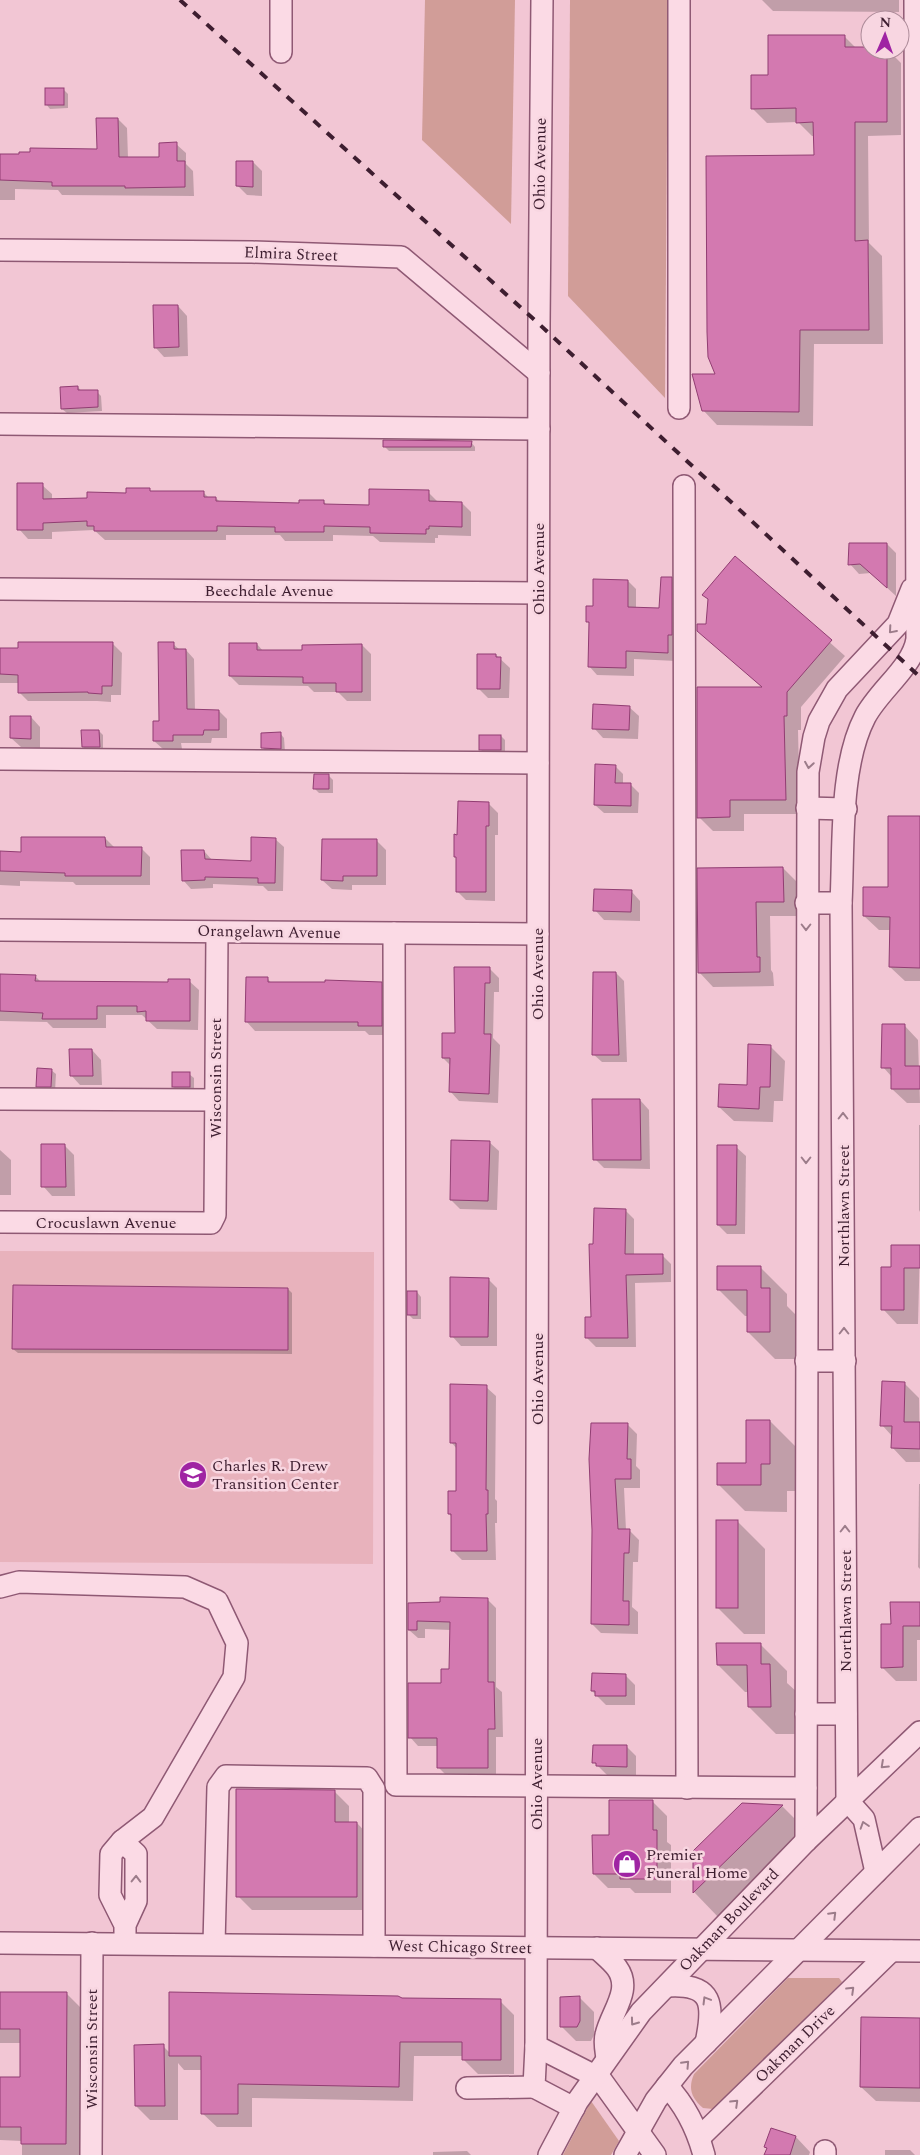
<svg xmlns="http://www.w3.org/2000/svg" width="920" height="2155" font-family="Spectral,serif">
<rect width="100%" height="100%" fill="#f2c6d4"/>
<polygon fill="#e8b2bc" points="0,1251 374,1252 373,1564 0,1562"/>
<g fill="#d19d98">
<polygon points="425,0 515,0 511,224 422,140"/>
<polygon points="570,0 668,0 665,398 568,296"/>
<path d="M788,1978H839L842,1982L719,2106L713,2109L703,2108C691,2098 688,2088 694,2074Z"/>
<polygon points="591,2101 619,2141 611,2155 563,2155"/>
</g>
<g fill="#0003">
<polygon points="762,0 899,0 899,12 773,11"/>
<polygon points="844,36 857,49 888,50 901,63 901,135 868,136 869,243 882,256 883,344 814,344 813,426 717,425 703,410 716,375 815,157 815,136 812,136 798,122 767,123 752,108 769,77"/>
<polygon points="64,90 68,94 68,108 50,109 46,104"/>
<polygon points="118,119 127,128 128,158 160,158 176,144 186,153 186,164 193,171 194,196 62,195 58,190 15,189 15,200 0,200 0,155 98,150"/>
<polygon points="253,162 262,171 262,196 247,195 238,186"/>
<polygon points="178,306 187,316 188,356 164,357 155,347"/>
<polygon points="78,387 82,392 97,392 101,396 102,411 67,413 62,409"/>
<polygon points="471,442 475,447 475,451 389,451 384,446"/>
<polygon points="42,485 52,494 52,500 89,499 149,490 152,493 203,492 210,499 216,498 220,502 301,504 323,501 328,506 371,506 428,492 438,502 462,503 471,512 471,536 438,535 438,538 435,538 435,543 380,542 373,536 333,535 333,541 285,541 280,535 226,535 226,540 105,540 94,530 52,532 52,539 28,539 19,529"/>
<polygon points="887,544 896,553 896,596 871,573 859,574 850,564"/>
<polygon points="735,558 845,656 801,707 801,730 798,730 800,814 744,814 744,831 713,831 699,817 763,688 698,630 707,625 709,600 703,595"/>
<polygon points="671,578 680,587 676,661 634,659 634,676 597,675 589,666 590,624 587,621 594,607 628,581 636,589 636,609 661,610"/>
<polygon points="112,643 122,653 121,695 111,695 111,702 97,701 28,701 19,692 19,683 0,683 0,649"/>
<polygon points="173,644 180,650 186,650 194,659 195,711 219,711 227,719 227,738 212,738 211,743 181,743 182,749 163,749 154,741 160,722"/>
<polygon points="257,644 263,651 304,651 362,645 371,654 371,701 347,701 338,692 314,692 308,686 239,685 230,676"/>
<polygon points="496,655 510,668 509,698 488,698 478,688"/>
<polygon points="629,707 639,716 638,739 603,738 594,728"/>
<polygon points="31,717 40,727 40,748 21,747 11,738"/>
<polygon points="99,731 103,735 103,751 87,751 83,747"/>
<polygon points="280,733 284,738 285,752 267,752 263,748"/>
<polygon points="501,736 505,740 505,754 485,754 481,750"/>
<polygon points="615,766 623,774 623,784 631,785 639,793 638,813 604,813 595,805"/>
<polygon points="328,775 333,780 333,793 319,793 315,789"/>
<polygon points="488,803 498,813 498,835 495,835 495,901 466,900 457,891 458,859 455,856 458,836"/>
<polygon points="920,818 920,981 905,981 890,967 891,930 879,930 864,916 889,888"/>
<polygon points="105,838 115,848 141,848 150,857 150,885 76,885 73,882 20,881 20,886 0,885 0,852 22,853"/>
<polygon points="275,839 284,847 283,891 268,891 263,886 213,884 213,888 191,889 183,880 204,851 212,860 252,862"/>
<polygon points="377,841 386,850 386,885 352,885 352,890 332,889 322,880"/>
<polygon points="783,868 797,882 797,916 770,916 771,970 773,973 774,986 713,987 699,972"/>
<polygon points="631,891 640,901 640,921 604,920 595,910"/>
<polygon points="489,968 499,978 499,992 494,992 493,1038 500,1045 498,1103 459,1101 450,1091 451,1066 443,1058"/>
<polygon points="616,973 624,981 627,1062 602,1062 593,1054"/>
<polygon points="0,975 35,976 42,983 169,983 189,981 199,990 198,1030 157,1029 142,1015 106,1015 106,1028 53,1028 47,1022 0,1021"/>
<polygon points="268,979 272,984 381,983 391,993 391,1035 369,1035 365,1031 255,1031 246,1021"/>
<polygon points="904,1025 918,1040 920,1103 907,1103 892,1089 892,1077 883,1067"/>
<polygon points="770,1046 785,1061 783,1101 774,1101 773,1122 734,1121 719,1107 748,1087"/>
<polygon points="92,1050 101,1060 102,1085 80,1085 71,1075"/>
<polygon points="51,1070 56,1074 55,1091 42,1091 38,1086"/>
<polygon points="189,1074 194,1078 194,1091 178,1091 173,1087"/>
<polygon points="640,1100 649,1110 650,1169 604,1168 595,1159"/>
<polygon points="919,1125 920,1125 920,1212 919,1210"/>
<polygon points="489,1142 499,1151 497,1210 460,1209 451,1200"/>
<polygon points="65,1146 74,1155 75,1196 52,1196 43,1186"/>
<polygon points="736,1147 746,1156 745,1234 727,1234 718,1225"/>
<polygon points="0,1150 11,1160 11,1195 0,1195"/>
<polygon points="625,1210 634,1219 634,1255 662,1255 671,1264 671,1282 635,1283 636,1347 596,1347 587,1338 592,1318 594,1246"/>
<polygon points="920,1246 918,1324 897,1324 883,1309 893,1268"/>
<polygon points="760,1267 787,1294 787,1306 797,1316 797,1359 775,1359 748,1332 748,1316 745,1316 718,1289"/>
<polygon points="488,1279 497,1288 497,1346 461,1346 452,1336"/>
<polygon points="14,1286 288,1289 292,1293 292,1354 18,1353 13,1349"/>
<polygon points="417,1292 421,1297 421,1319 413,1319 409,1315"/>
<polygon points="904,1383 919,1398 920,1462 906,1462 892,1447 892,1436 882,1425"/>
<polygon points="486,1387 496,1396 495,1499 497,1501 497,1523 495,1523 496,1560 462,1560 452,1550 452,1517 449,1514 457,1492 457,1449 451,1442"/>
<polygon points="770,1421 797,1448 797,1491 787,1491 787,1512 745,1511 718,1484 747,1464"/>
<polygon points="627,1424 637,1434 636,1466 640,1470 640,1488 624,1488 626,1530 629,1530 639,1540 638,1562 633,1562 632,1607 638,1612 638,1634 601,1633 592,1624 593,1553"/>
<polygon points="919,1484 920,1484 920,1569 918,1567"/>
<polygon points="738,1522 765,1549 765,1634 744,1634 717,1607"/>
<polygon points="487,1599 496,1608 496,1687 502,1692 503,1737 496,1737 496,1776 447,1776 439,1768 438,1746 418,1746 410,1737 450,1670 451,1630 425,1629 425,1638 418,1638 409,1630 409,1604"/>
<polygon points="920,1604 920,1640 917,1640 917,1681 896,1681 882,1667 892,1626"/>
<polygon points="760,1644 787,1671 787,1683 797,1692 798,1734 776,1734 749,1707 749,1692 745,1692 718,1665"/>
<polygon points="626,1676 635,1685 635,1705 606,1705 592,1691"/>
<polygon points="627,1747 636,1756 636,1775 607,1775 594,1762"/>
<polygon points="334,1791 349,1806 349,1823 357,1823 371,1838 371,1910 252,1910 238,1896"/>
<polygon points="653,1802 667,1816 667,1842 671,1845 671,1893 635,1893 630,1888 608,1888 594,1874 610,1836"/>
<polygon points="742,1805 782,1806 809,1833 720,1919 694,1892 694,1852"/>
<polygon points="0,1993 67,1994 81,2008 80,2155 22,2155 22,2141 0,2140 0,2078 21,2078 21,2043 0,2043"/>
<polygon points="580,1998 594,2012 594,2035 591,2041 576,2041 562,2027"/>
<polygon points="401,2000 500,2001 514,2015 514,2074 478,2074 463,2059 463,2056 414,2056 413,2101 252,2098 252,2127 217,2127 202,2113 203,2070 184,2070 178,2063 178,2120 150,2120 136,2106 163,2046 170,2053"/>
<polygon points="920,2019 920,2102 876,2101 861,2087"/>
<polygon points="796,2137 810,2152 809,2155 766,2155 768,2149 766,2147"/>
<polygon points="885,2150 910,2150 915,2155 885,2155"/>
<polygon points="467,2151 471,2155 433,2155 433,2152"/>
</g>
<g fill="#d379b0" stroke="#913d72">
<polygon points="768,35 845,35 845,47 870,47 870,50 887,50 887,122 855,122 855,241 868,240 869,330 800,330 799,412 702,411 692,374 715,374 708,357 707,332 706,156 814,155 813,122 796,123 796,108 751,109 751,75 768,75"/>
<rect x="45" y="88" width="19" height="17"/>
<polygon points="96,118 118,118 119,157 159,157 159,143 177,142 177,161 185,161 185,187 125,188 125,186 52,186 52,182 0,180 0,154 19,154 19,152 30,152 30,148 97,149"/>
<polygon points="236,161 253,161 253,187 236,186"/>
<polygon points="153,305 178,305 179,347 154,348"/>
<polygon points="78,386 78,390 98,390 98,407 61,409 60,387"/>
<polygon points="383,440 472,441 471,447 383,447"/>
<polygon points="17,483 43,483 43,499 87,498 87,492 126,493 126,488 150,488 150,491 204,491 204,497 216,497 216,501 299,503 299,500 324,500 324,504 369,505 369,489 429,490 429,501 462,502 462,527 429,526 429,529 426,529 426,534 370,533 370,527 324,526 324,532 275,532 275,527 217,526 217,531 94,531 94,526 87,526 87,521 43,523 43,530 17,530"/>
<polygon points="849,543 887,543 887,588 860,564 848,565"/>
<polygon points="735,556 832,640 787,692 787,716 784,716 786,800 730,800 730,817 697,818 697,687 762,687 697,631 697,624 706,624 708,599 702,595"/>
<polygon points="661,577 672,577 672,635 668,635 668,653 626,651 626,668 588,667 589,622 586,622 586,606 593,606 593,579 628,580 628,607 659,608"/>
<polygon points="18,642 113,642 112,686 102,686 102,694 88,693 88,692 18,693 18,675 0,674 0,648 18,648"/>
<polygon points="158,642 174,642 174,649 186,649 187,709 219,710 219,730 204,730 203,735 173,735 173,741 153,741 153,721 159,721"/>
<polygon points="229,643 257,643 257,650 302,650 302,645 362,644 362,692 336,692 336,683 303,683 303,677 229,676"/>
<polygon points="477,654 496,654 496,657 501,657 500,689 477,689"/>
<polygon points="593,704 630,706 629,730 592,729"/>
<polygon points="10,716 31,716 31,739 10,738"/>
<polygon points="81,730 99,730 100,747 82,747"/>
<polygon points="281,732 281,749 261,748 261,733"/>
<rect x="479" y="735" width="22" height="15"/>
<polygon points="595,764 616,765 615,783 631,783 631,806 594,805"/>
<polygon points="314,774 329,774 329,789 313,789"/>
<polygon points="458,801 489,802 489,826 486,826 486,892 456,892 456,857 454,857 454,834 457,835"/>
<polygon points="888,816 920,816 920,968 889,967 890,917 863,916 863,887 888,887"/>
<polygon points="21,837 105,837 106,847 142,847 141,876 65,876 65,873 0,871 0,851 21,852"/>
<polygon points="251,837 276,838 275,883 258,883 258,878 205,877 205,880 182,881 181,850 204,850 205,859 251,861"/>
<polygon points="322,839 377,839 377,876 343,876 343,881 321,880"/>
<polygon points="783,867 784,902 756,902 757,957 760,957 760,972 698,973 697,868"/>
<polygon points="594,889 632,890 631,912 593,911"/>
<polygon points="454,967 490,967 490,983 485,983 484,1034 491,1034 489,1094 449,1092 450,1058 442,1058 442,1033 455,1033"/>
<polygon points="593,972 616,972 619,1055 592,1055"/>
<polygon points="0,974 36,975 35,981 168,982 168,979 190,979 190,1021 146,1021 146,1011 137,1012 137,1006 97,1006 97,1019 42,1019 43,1013 0,1011"/>
<polygon points="246,977 268,977 268,982 325,982 325,980 382,982 382,1026 358,1026 358,1022 245,1022"/>
<polygon points="882,1024 905,1024 905,1066 920,1066 920,1089 891,1089 891,1068 881,1068"/>
<polygon points="748,1044 771,1045 770,1087 760,1087 759,1109 718,1107 719,1084 747,1085"/>
<polygon points="69,1049 92,1049 93,1076 70,1076"/>
<polygon points="37,1068 52,1069 51,1087 36,1087"/>
<rect x="172" y="1072" width="18" height="15"/>
<polygon points="592,1099 640,1099 641,1160 593,1160"/>
<polygon points="451,1140 490,1141 488,1201 450,1200"/>
<polygon points="41,1144 65,1144 66,1187 41,1187"/>
<polygon points="717,1145 737,1145 736,1225 717,1225"/>
<polygon points="594,1208 626,1209 625,1254 663,1254 663,1274 626,1275 628,1338 585,1338 585,1317 591,1317 589,1244 593,1244"/>
<polygon points="891,1245 920,1245 920,1268 904,1268 904,1310 881,1310 881,1267 891,1267"/>
<polygon points="717,1266 761,1266 761,1288 770,1288 770,1332 747,1332 747,1290 717,1290"/>
<polygon points="450,1277 489,1278 488,1337 450,1337"/>
<polygon points="13,1285 288,1288 288,1350 12,1349"/>
<rect x="407" y="1291" width="10" height="24"/>
<polygon points="882,1381 905,1382 904,1422 920,1422 920,1449 891,1448 892,1426 880,1426"/>
<polygon points="450,1384 487,1385 486,1490 488,1490 488,1514 486,1514 487,1551 451,1551 451,1514 448,1514 448,1491 456,1491 456,1443 450,1443"/>
<polygon points="746,1420 770,1420 770,1464 761,1464 761,1485 717,1485 717,1463 746,1463"/>
<polygon points="591,1423 628,1423 627,1459 631,1459 631,1479 615,1479 618,1529 630,1529 629,1553 624,1553 623,1601 629,1601 629,1625 591,1624 592,1530 589,1459"/>
<rect x="716" y="1520" width="22" height="88"/>
<polygon points="440,1597 488,1598 488,1682 494,1682 495,1729 488,1729 488,1768 437,1768 437,1738 408,1738 408,1683 441,1683 441,1669 449,1669 450,1622 417,1621 417,1630 408,1630 408,1603 440,1602"/>
<polygon points="890,1602 920,1602 920,1626 903,1626 903,1667 881,1668 881,1624 891,1624"/>
<polygon points="716,1643 761,1643 761,1664 770,1664 771,1707 748,1707 747,1665 717,1665"/>
<polygon points="592,1673 626,1674 626,1696 595,1696 595,1691 591,1691"/>
<polygon points="593,1745 627,1745 627,1767 596,1766 596,1763 592,1763"/>
<polygon points="236,1789 335,1790 335,1822 357,1822 357,1897 236,1897"/>
<polygon points="609,1800 653,1800 653,1830 657,1830 657,1879 620,1879 620,1874 593,1874 592,1835 609,1835"/>
<polygon points="742,1803 783,1805 693,1893 693,1851"/>
<polygon points="0,1992 67,1992 66,2144 21,2144 21,2127 0,2127 0,2077 20,2077 20,2029 0,2029"/>
<polygon points="169,1992 398,1996 402,1998 501,1999 501,2060 462,2060 462,2042 400,2042 399,2087 238,2084 238,2114 201,2114 201,2056 169,2056"/>
<polygon points="580,1996 580,2021 577,2027 560,2027 560,1997"/>
<polygon points="861,2017 920,2018 920,2088 860,2087"/>
<polygon points="164,2044 165,2106 135,2106 134,2045"/>
<polygon points="771,2128 796,2136 790,2155 764,2155 767,2148 764,2147"/>
</g>
<g fill="none" stroke-linecap="round" stroke-linejoin="round">
<defs>
<g id="minor">
<polyline points="542,0 539,324 536,2046 595,2076"/>
<polyline points="281,52 281,0"/>
<polyline points="0,250 252,252 401,257 539,373"/>
<polyline points="679,408 679,0"/>
<polyline points="0,424 539,429"/>
<polyline points="684,486 687,1788"/>
<polyline points="0,589 538,593"/>
<polyline points="0,759 538,763"/>
<polyline points="807,808 846,809"/>
<polyline points="806,903 841,903"/>
<polyline points="0,930 538,934"/>
<polyline points="394,933 396,1785 806,1788"/>
<polyline points="0,1099 215,1100"/>
<polyline points="0,1222 211,1223 215,1215 217,932"/>
<polyline points="806,1361 845,1361"/>
<polyline points="0,1587 19,1582 185,1587 217,1601 237,1643 234,1677 153,1817 122,1841"/>
<polyline points="806,1714 846,1714"/>
<polyline points="806,1841 808,772 814,737 819,721 837,689 898,624 912,589"/>
<path d="M876,1872L864,1819L847,1800L841,903C844,847 839,767 865,717C879,690 913,667 917,639L915,0"/>
<polyline points="125,1925 110,1895 111,1854 122,1841 136,1854 136,1901 125,1925 125,1943"/>
<polyline points="0,1943 920,1951"/>
<polyline points="214,1944 218,1787 226,1776 367,1778 374,1789 374,1946"/>
<path d="M597,1948C603,1954 612,1961 617,1968C633,1990 611,2012 606,2035C604,2042 606,2051 607,2058"/>
<path d="M667,1986C714,1983 714,2005 706,2043"/>
<polyline points="536,2046 534,2087 574,2108"/>
<polyline points="596,2073 655,2155"/>
<path d="M667,2086C686,2106 697,2129 704,2155"/>
<polyline points="467,2088 534,2087"/>
<polyline points="700,2137 891,1951"/>
<polyline points="91,2155 92,1943"/>
<polyline points="549,2155 577,2102 641,2012 806,1841 920,1732"/>
<polyline points="625,2155 656,2100 683,2066 920,1828"/>
<polyline points="825,2155 825,2151"/>
</g>
</defs>
<use href="#minor" stroke="#8f5974" stroke-width="24"/>
<use href="#minor" stroke="#fbdae5" stroke-width="21"/>
<polyline stroke="#3e1e30" stroke-width="4" stroke-dasharray="9 9" stroke-linecap="butt" points="180,0 539,324 920,677"/>
</g>
<defs><path id="oneway-chevron" d="M-2-3.5L2.5 0L-2 3.5" fill="none" stroke-width="1.6" stroke-linecap="round" stroke-linejoin="round" transform="scale(1.25)"/></defs>
<g stroke="#9c7c8a">
<use href="#oneway-chevron" transform="translate(892 630) rotate(131)"/>
<use href="#oneway-chevron" transform="translate(809 765) rotate(99)"/>
<use href="#oneway-chevron" transform="translate(806 927) rotate(90)"/>
<use href="#oneway-chevron" transform="translate(843 1116) rotate(-90)"/>
<use href="#oneway-chevron" transform="translate(806 1160) rotate(90)"/>
<use href="#oneway-chevron" transform="translate(844 1331) rotate(-90)"/>
<use href="#oneway-chevron" transform="translate(845 1529) rotate(-90)"/>
<use href="#oneway-chevron" transform="translate(884 1765) rotate(137)"/>
<use href="#oneway-chevron" transform="translate(864 1825) rotate(-108)"/>
<use href="#oneway-chevron" transform="translate(136 1879) rotate(-89)"/>
<use href="#oneway-chevron" transform="translate(833 1915) rotate(-45)"/>
<use href="#oneway-chevron" transform="translate(851 1990) rotate(-44)"/>
<use href="#oneway-chevron" transform="translate(706 2000) rotate(-121)"/>
<use href="#oneway-chevron" transform="translate(634 2022) rotate(126)"/>
<use href="#oneway-chevron" transform="translate(686 2064) rotate(-47)"/>
<use href="#oneway-chevron" transform="translate(735 2103) rotate(-44)"/>
</g>
<defs>
<symbol id="school-disc" viewBox="-11 -11 22 22"><circle r="9.5" fill="#9f24a3" stroke="#f8d6e1"/><path d="M0-5L7-2L0 1L-7-2ZM-4 1L0 2.5L4 1V4Q0 6-4 4Z" fill="#fff"/></symbol>
<symbol id="shop-disc" viewBox="-11 -11 22 22"><circle r="9.5" fill="#9f24a3" stroke="#f8d6e1"/><path d="M-5-2.5h2.3a2.7 3.5 0 0 1 5.4 0H5L5.5 6h-11ZM-1.5-2.5h3a1.5 2.3 0 0 0-3 0Z" fill="#fff"/></symbol>
</defs>
<g fill-rule="evenodd">
<use href="#school-disc" x="177" y="1459" width="32" height="32"/>
<use href="#shop-disc" x="611" y="1848" width="32" height="32"/>
</g>
<g text-anchor="middle" dominant-baseline="central" stroke-width="5" stroke-linejoin="round" paint-order="stroke">
<g font-size="16" fill="#3e1e30" stroke="#f8d6e1">
<text transform="translate(540 164) rotate(-89)">Ohio Avenue</text>
<text transform="translate(291 254) rotate(2)">Elmira Street</text>
<text transform="translate(539 569) rotate(-90)">Ohio Avenue</text>
<text x="269" y="591">Beechdale Avenue</text>
<text transform="translate(269 932) rotate(1)">Orangelawn Avenue</text>
<text transform="translate(538 974) rotate(-90)">Ohio Avenue</text>
<text transform="translate(216 1078) rotate(-90)">Wisconsin Street</text>
<text transform="translate(844 1206) rotate(-90)">Northlawn Street</text>
<text x="106" y="1223">Crocuslawn Avenue</text>
<text transform="translate(538 1379) rotate(-90)">Ohio Avenue</text>
<text transform="translate(846 1611) rotate(-90)">Northlawn Street</text>
<text transform="translate(537 1784) rotate(-90)">Ohio Avenue</text>
<text transform="translate(729 1920) rotate(-46)">Oakman Boulevard</text>
<text transform="translate(460 1947) rotate(1)">West Chicago Street</text>
<text transform="translate(795 2044) rotate(-44)">Oakman Drive</text>
<text transform="translate(92 2049) rotate(-90)">Wisconsin Street</text>
</g>
<g font-size="16" fill="#3e1e30" stroke="#f8d6e1" text-anchor="start">
<text x="212" y="1466">Charles R. Drew<tspan x="212" dy="18">Transition Center</tspan></text>
<text x="646" y="1855">Premier<tspan x="646" dy="18">Funeral Home</tspan></text>
</g>
</g>
<g transform="translate(885 35) rotate(2)"><circle r="24" fill="#f8d6e1" stroke="#ae8c9a"/>
<path d="M0-4L9 19L0 12L-9 19Z" fill="#9f24a3"/>
<text y="-8" font-size="14" font-weight="bold" text-anchor="middle" fill="#3e1e30">N</text>
</g>
</svg>
